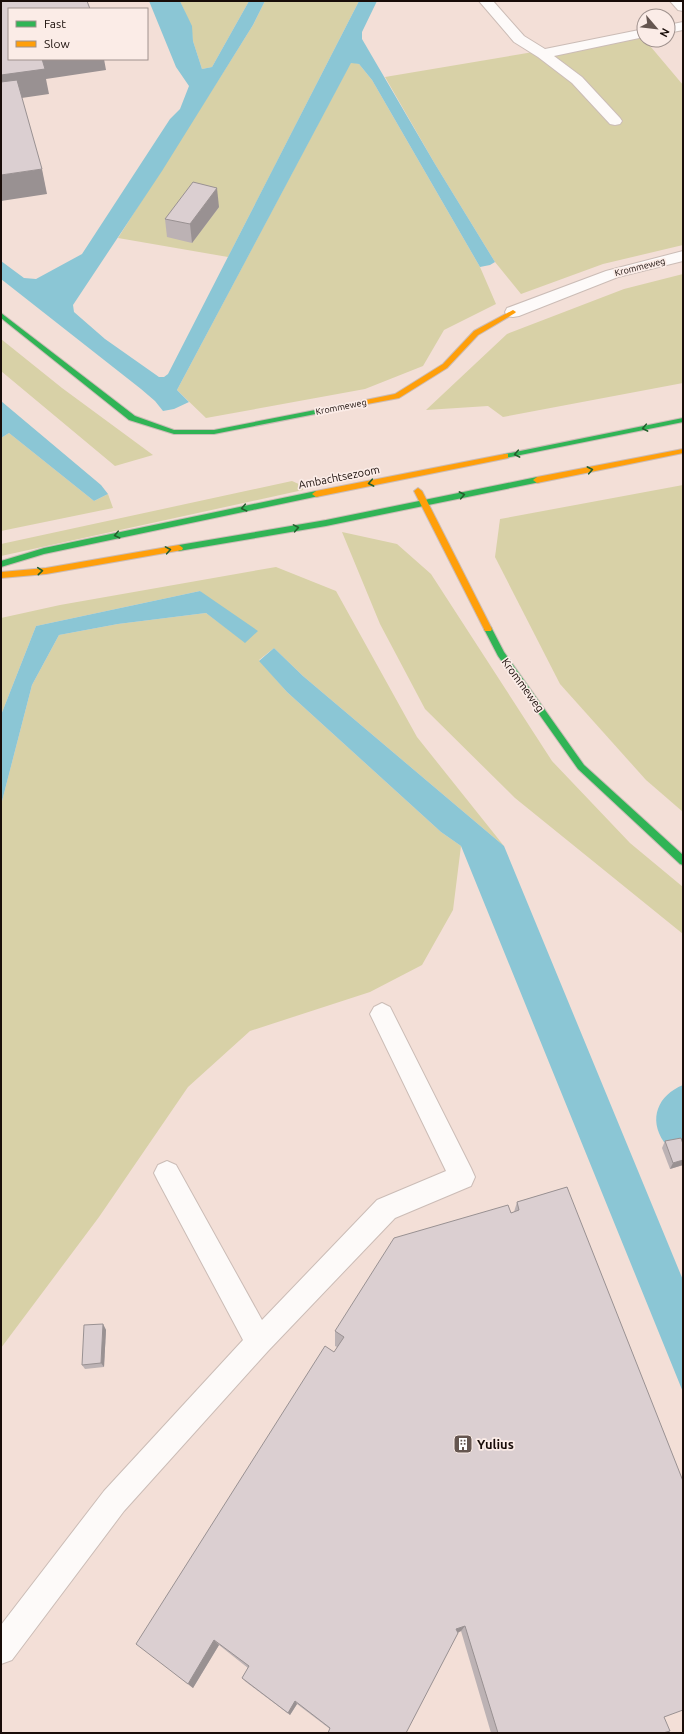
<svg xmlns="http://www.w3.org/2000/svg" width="684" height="1734" font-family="Ubuntu,sans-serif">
<rect width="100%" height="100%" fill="#f3dfd7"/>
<g fill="#d8d1a7">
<polygon points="180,1 249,1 212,67 202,69 193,41 191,26"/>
<polygon points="265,1 359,1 228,257 118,238 226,68 253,25"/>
<polygon points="640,34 683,85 683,245 603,264 521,294 495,262 435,164 385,77"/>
<polygon points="351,62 359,64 372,80 480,267 496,304 444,330 423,366 365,389 206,418 177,390"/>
<polygon points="683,274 683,383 503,417 488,406 426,410 507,334 624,289"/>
<polygon points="1,339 62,388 153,455 115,466 1,371"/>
<polygon points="9,433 94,501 108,494 113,508 1,531 1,438"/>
<polygon points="292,481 301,485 303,490 1,556 1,544"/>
<polygon points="683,485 683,812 646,780 560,684 495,557 500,519"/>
<polygon points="342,532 397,544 431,574 552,761 630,843 683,887 683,934 515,798 425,709 380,624"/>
<polygon points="276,567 336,591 417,737 504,846 303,676 274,648 259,660 287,692 441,832 461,846 453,910 422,965 370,992 250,1031 188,1087 99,1217 1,1348 1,805 32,685 59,635 118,624 206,613 245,642 200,591 36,626 1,715 1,618 60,605"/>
</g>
<g fill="#8bc6d5">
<polygon points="149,1 180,1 192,26 193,41 202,69 212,67 249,1 265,1 253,25 162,171 73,305 74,312 105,339 159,377 164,377 168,374 359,1 377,1 362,32 362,39 435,164 495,262 490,265 480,267 372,80 359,64 351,63 177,390 189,402 174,409 163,411 155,401 141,389 1,279 1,261 24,278 36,279 82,254 170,119 180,109 189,86 176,67"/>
<polygon points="1,401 101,485 108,494 94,501 9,433 1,438"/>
<polygon points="200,591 258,631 245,643 206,613 118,624 59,635 32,685 1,805 1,715 36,626"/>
<polygon points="274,648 303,676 504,846 683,1280 683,1392 461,846 441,832 287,692 259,661"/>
<path d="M683,1085V1159C677,1154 669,1149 664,1142C648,1119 658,1095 683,1085Z"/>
</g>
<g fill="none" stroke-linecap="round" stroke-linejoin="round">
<defs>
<g id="lane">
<polygon points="479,1 493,1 524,36 545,49 644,29 644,37 554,56 582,77 620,118 622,121 620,124 615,125 610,124 572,83 538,57 514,42"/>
<polygon points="670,1 683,1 683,11 678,10"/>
<polygon points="683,22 683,30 668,33 668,25"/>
<polygon points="683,251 683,261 618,277 519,316 513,317 507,316 505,312 507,308 606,271"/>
<polygon points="382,1003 390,1007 471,1168 475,1177 471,1186 395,1218 268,1351 124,1511 12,1660 1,1664 1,1625 104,1491 243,1340 158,1181 154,1173 158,1165 167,1161 176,1165 262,1320 377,1200 446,1171 370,1014 374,1007"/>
</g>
<g id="fast">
<polygon points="1,313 135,416 174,430 214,430 346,404 350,406 346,408 214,434 174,434 129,420 1,318"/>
<polygon points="683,418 683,422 505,458 501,456 505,454"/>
<polygon points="537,477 540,478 540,482 326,526 179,551 175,548 179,545 326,520"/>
<polygon points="316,491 320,494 319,496 44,554 1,567 1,561 44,548"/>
<polygon points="488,626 491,627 504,652 584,765 683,855 683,865 680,864 578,769 498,656 484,629"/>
</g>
<g id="slow">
<polygon points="513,310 516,312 515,313 478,335 447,368 399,398 346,408 342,406 346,404 395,394 443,364 474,331"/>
<polygon points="683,449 683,453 537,483 533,480 537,477"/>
<polygon points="505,454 508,454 508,458 316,497 312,494 316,491"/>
<polygon points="418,488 422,491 492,629 491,631 485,631 484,629 414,491"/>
<polygon points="179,545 183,548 182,550 46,574 1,578 1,572 46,568"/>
</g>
</defs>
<use href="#lane" stroke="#cbbcb6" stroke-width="2"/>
<use href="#fast" stroke="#cbbcb6" stroke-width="2"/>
<use href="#slow" stroke="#cbbcb6" stroke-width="2"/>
<use href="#lane" fill="#fdfaf9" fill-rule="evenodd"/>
<use href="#fast" fill="#30b455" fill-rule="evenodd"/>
<use href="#slow" fill="#ff9f0a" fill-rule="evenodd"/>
</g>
<g fill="#bcb2b4">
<polygon points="219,207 192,243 167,237 165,219"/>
<polygon points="665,1141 683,1165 670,1169 662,1148"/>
<polygon points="567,1187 664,1717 663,1733 491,1733 461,1631 458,1633 330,1729 297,1704 290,1715 246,1682 242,1678 248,1668 219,1645 193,1688 188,1684 337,1347 335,1346 335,1331 511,1213 514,1212 517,1202"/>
<polygon points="103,1324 106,1330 104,1367 85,1369 82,1365"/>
</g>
<g fill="#999192">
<polygon points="41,59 104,59 106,70 46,79 49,94 1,101 1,75"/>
<polygon points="42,169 47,194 1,201 1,175"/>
<polygon points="217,188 219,207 192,243 190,224"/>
<polygon points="683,1160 683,1165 670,1169 673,1163"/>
<polygon points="103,1324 106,1330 104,1367 101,1363"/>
<polygon points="465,1626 461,1631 452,1635 456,1629"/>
<polygon points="214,1640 219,1645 193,1688 188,1684"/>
<polygon points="295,1701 297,1704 290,1715 288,1713"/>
</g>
<g fill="#dbcfd1" stroke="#999192">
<polygon points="1,1 87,1 90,9 9,9 9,59 42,59 45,69 1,75"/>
<polygon points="17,80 42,169 1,175 1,82"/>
<polygon points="193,182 217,188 190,224 165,219"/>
<polygon points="681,1138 683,1144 683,1160 673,1163 665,1141"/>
<polygon points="567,1187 683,1481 683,1710 664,1717 670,1731 663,1733 498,1733 465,1626 456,1629 458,1633 406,1733 328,1733 330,1728 295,1701 288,1713 242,1678 249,1666 214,1640 188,1684 136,1644 325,1346 334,1352 344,1337 335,1331 394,1238 508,1205 511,1213 519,1210 517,1202"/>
<polygon points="103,1324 101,1363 82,1365 84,1325"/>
</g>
<defs><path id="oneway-chevron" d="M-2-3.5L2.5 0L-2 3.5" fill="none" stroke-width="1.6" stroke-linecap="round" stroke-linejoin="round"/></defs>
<g stroke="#24602e">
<use href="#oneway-chevron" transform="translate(645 428) rotate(169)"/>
<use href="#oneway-chevron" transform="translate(517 454) rotate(169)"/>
<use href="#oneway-chevron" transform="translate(590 470) rotate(-11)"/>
<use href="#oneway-chevron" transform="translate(371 483) rotate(169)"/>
<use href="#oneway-chevron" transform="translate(462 495) rotate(-11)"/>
<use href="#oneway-chevron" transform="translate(244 508) rotate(168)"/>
<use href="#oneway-chevron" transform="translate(296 528) rotate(-10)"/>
<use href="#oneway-chevron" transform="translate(117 535) rotate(168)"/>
<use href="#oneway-chevron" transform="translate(168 550) rotate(-10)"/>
<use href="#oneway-chevron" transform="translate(40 571) rotate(-5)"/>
</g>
<defs>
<symbol id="building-square" viewBox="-11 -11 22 22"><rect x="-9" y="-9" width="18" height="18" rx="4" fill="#655650" stroke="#fbece7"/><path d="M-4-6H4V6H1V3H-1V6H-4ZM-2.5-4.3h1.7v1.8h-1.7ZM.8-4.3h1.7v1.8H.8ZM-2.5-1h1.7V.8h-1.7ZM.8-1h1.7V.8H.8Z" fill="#fff"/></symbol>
</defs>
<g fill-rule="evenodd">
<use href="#building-square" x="452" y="1433" width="22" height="22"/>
</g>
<g text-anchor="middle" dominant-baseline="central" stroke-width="3.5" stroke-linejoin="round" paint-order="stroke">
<g font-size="9" fill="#180c08" stroke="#fbece7">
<text transform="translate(640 267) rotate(-14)">Krommeweg</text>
<text transform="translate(341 407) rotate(-11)">Krommeweg</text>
</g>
<g font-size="11" fill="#180c08" stroke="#fbece7">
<text transform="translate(339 477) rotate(-11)">Ambachtsezoom</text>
<text transform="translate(523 685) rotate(54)">Krommeweg</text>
</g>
<g font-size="13" font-weight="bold" fill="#180c08" stroke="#fbece7" text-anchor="start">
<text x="477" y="1444">Yulius</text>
</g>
</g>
<rect width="684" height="1734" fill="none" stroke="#180c08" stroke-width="4"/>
<rect x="8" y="8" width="140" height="52" fill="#fbece7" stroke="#a0928e"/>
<rect x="16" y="21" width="20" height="6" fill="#30b455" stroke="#a0928e"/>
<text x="44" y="28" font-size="12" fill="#180c08">Fast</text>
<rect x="16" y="41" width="20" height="6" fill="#ff9f0a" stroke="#a0928e"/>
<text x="44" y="48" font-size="12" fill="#180c08">Slow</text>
<g transform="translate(656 28) rotate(118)"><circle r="19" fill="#fbece7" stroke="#a0928e"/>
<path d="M0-3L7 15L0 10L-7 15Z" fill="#655650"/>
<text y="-6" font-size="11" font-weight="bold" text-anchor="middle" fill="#180c08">N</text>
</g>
</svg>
